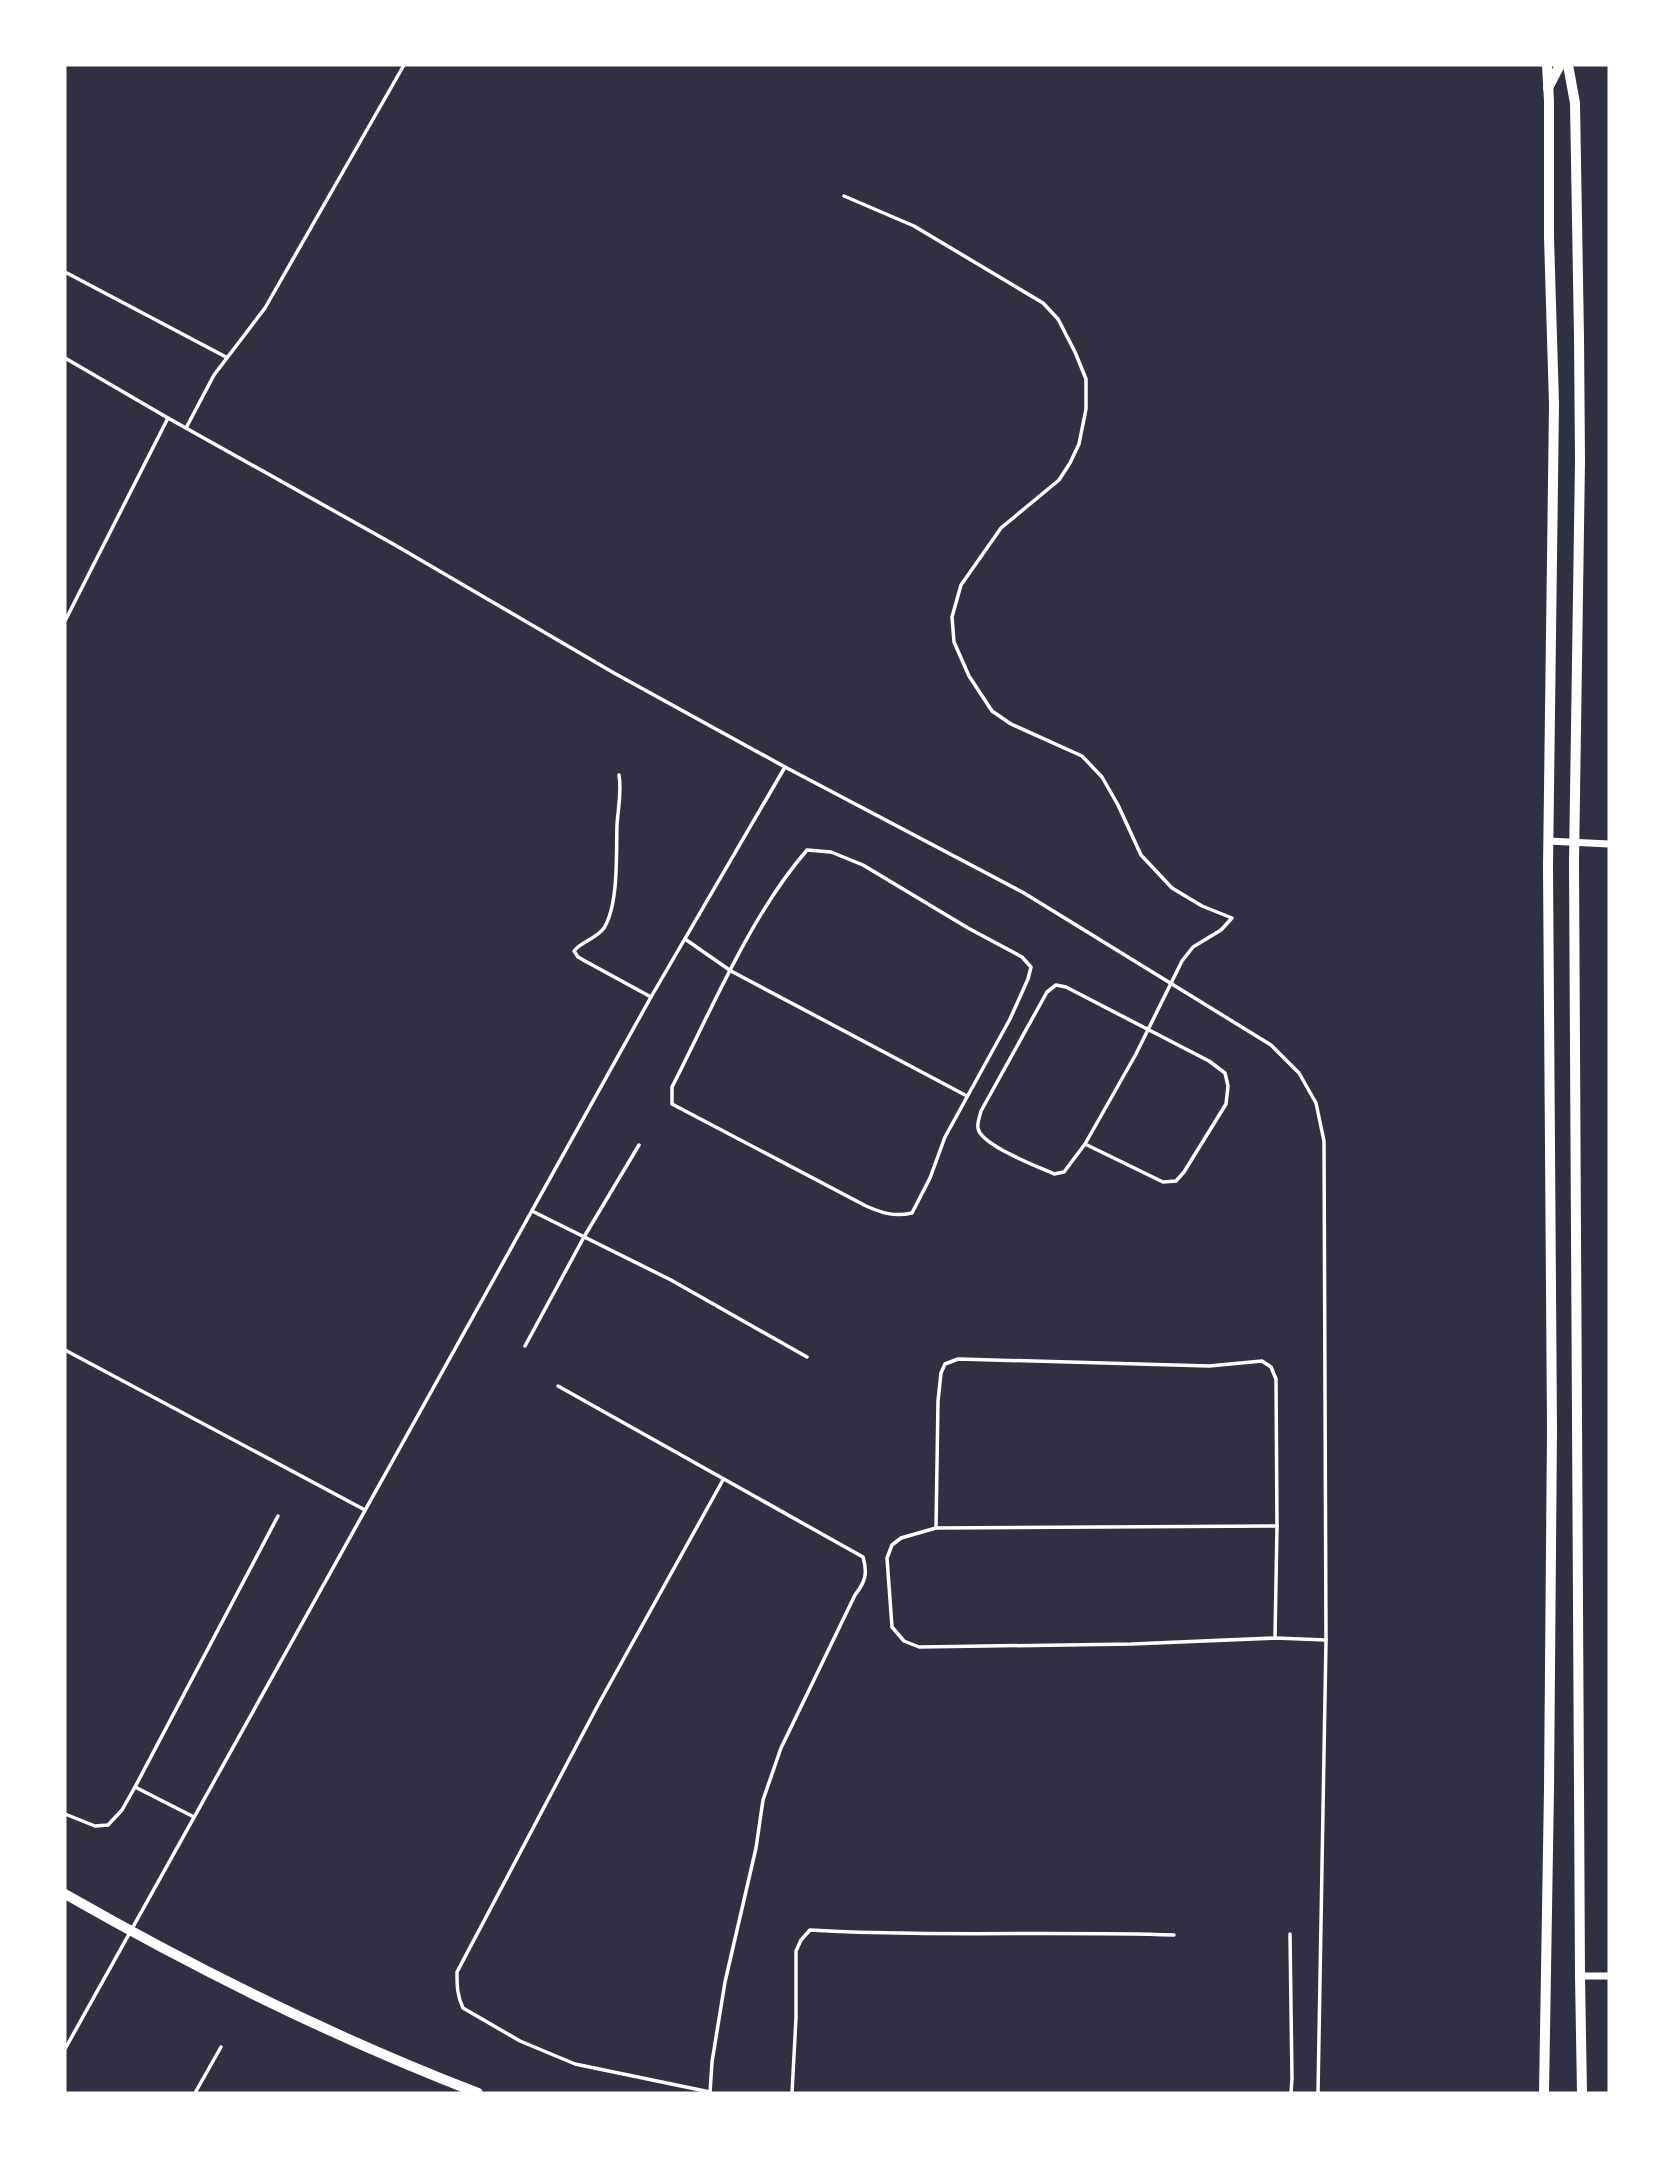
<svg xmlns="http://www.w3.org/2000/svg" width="1674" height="2158" font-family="'Public Sans',sans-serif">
<rect width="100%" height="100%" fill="#2d3142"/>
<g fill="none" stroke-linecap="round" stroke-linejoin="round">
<g stroke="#fff" stroke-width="3.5">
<path d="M844,196L914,226L1043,303L1058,319L1075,352L1086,379V409L1079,444L1070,463L1059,480L1001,528L961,585L952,617L954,642L969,676L992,711L1011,724L1082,756L1102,777L1118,805L1141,855L1172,888L1202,906L1232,918L1221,930L1193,947L1182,961L1136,1054L1085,1144L1064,1172L1054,1174C1039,1167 980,1145 978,1128C977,1123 980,1116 981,1111L1047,992L1056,985L1066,987L1209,1061L1225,1073L1228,1086L1226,1104L1184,1172L1176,1181L1163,1182L1085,1144"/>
<polyline points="65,272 226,357"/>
<polyline points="65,358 168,418 395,545 614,673 785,767 1024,893 1271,1045 1299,1073 1316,1103 1324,1141 1326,1640 1318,2093"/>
<polyline points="186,428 214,375 265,308 404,65"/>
<polyline points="65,621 168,418"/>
<path d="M619,775C622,791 618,808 617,825C616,852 619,904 604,928C596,939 582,941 574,951L578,957L585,961L651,997"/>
<path d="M807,850L831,852L863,865L968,928L1022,957L1031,967L1028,979L1010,1019L945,1137L930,1178L912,1213C894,1217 882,1213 866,1206L672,1104V1087C712,1009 750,916 807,850Z"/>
<polyline points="685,939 731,971 967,1096"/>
<polyline points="532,1211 671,1280 807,1357"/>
<polyline points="525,1346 584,1237 639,1145"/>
<polyline points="65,1350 365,1510"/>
<path d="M558,1386L863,1557C868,1574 865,1582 855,1595L781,1748L763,1800L756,1848L725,1982L712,2062L710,2093"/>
<polyline points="1277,1526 936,1528 901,1538 892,1545 887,1558 892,1627 904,1641 919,1647 1132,1644 1275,1638 1326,1640"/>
<polyline points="936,1528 938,1401 941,1373 945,1364 958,1359 1209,1366 1262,1361 1271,1367 1276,1379 1277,1526 1275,1638"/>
<polyline points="135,1787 278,1516"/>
<polyline points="65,1814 95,1826 108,1825 122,1810 135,1787 194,1817"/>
<polyline points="1290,1934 1292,2079 1291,2093"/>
<polyline points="65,2049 651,997 785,767"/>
<path d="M710,2092L575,2064L520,2041L463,2008C457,1996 457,1985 457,1972L598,1705L723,1480"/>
<polyline points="195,2093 221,2047"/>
<path d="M792,2093L796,2018V1951L801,1940L810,1930C931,1937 1053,1931 1174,1935"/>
</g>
<g stroke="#fff" stroke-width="7">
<polyline points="1548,841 1609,844"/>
<polyline points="1580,1976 1609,1976"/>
</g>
<g stroke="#fff" stroke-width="10">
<polyline points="1548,88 1560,65"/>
<path d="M65,1894C198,1970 335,2038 478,2093"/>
</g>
<g stroke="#fff" stroke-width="10">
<polyline points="1568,65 1575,103 1579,337 1580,461 1574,862 1580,1976 1582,2093"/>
<polyline points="1544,2093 1549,1789 1552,1429 1548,867 1554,404 1549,237 1549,101 1547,65"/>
</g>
</g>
<rect width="1674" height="2158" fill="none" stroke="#ffffff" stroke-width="133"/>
</svg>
